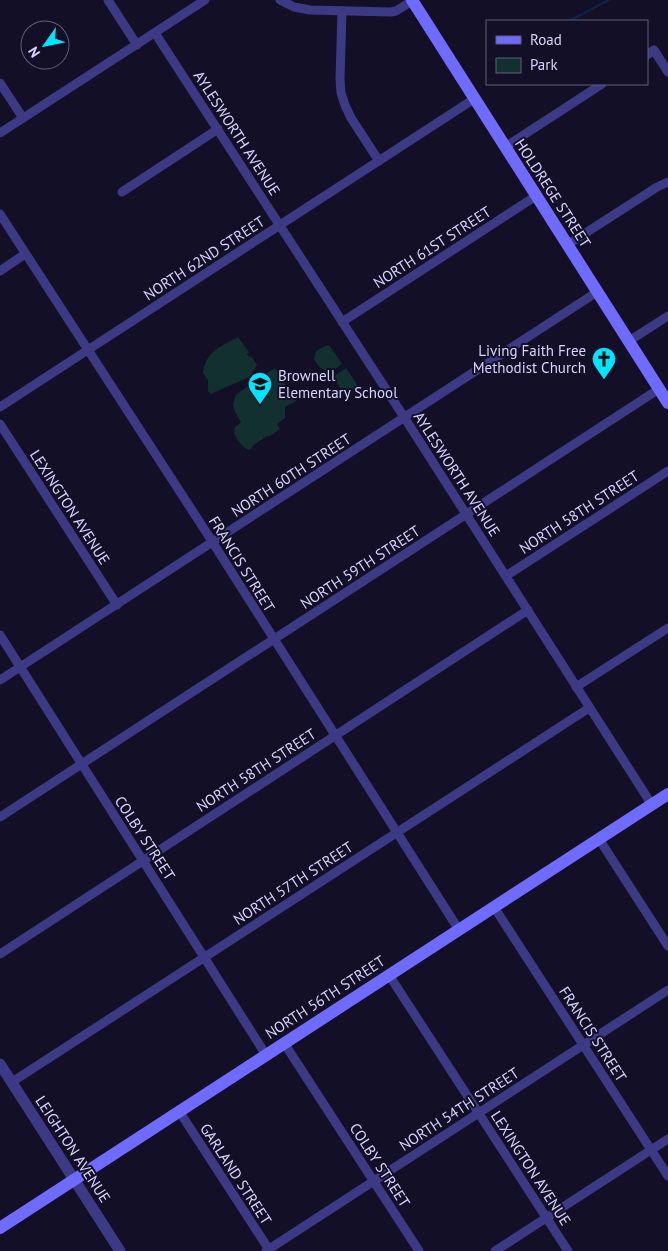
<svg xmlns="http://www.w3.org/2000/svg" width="668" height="1251" font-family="'PT Sans',sans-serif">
<rect width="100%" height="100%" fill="#130f26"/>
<g fill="#12302f">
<path d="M238,337L249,352L247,354L249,357L251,356L257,365C254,369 253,373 249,377L211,394L208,391V380L203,373C206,351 220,347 238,337Z"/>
<path d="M329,345L342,364L331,372C322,371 318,366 314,359L316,351L323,347Z"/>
<path d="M275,368L296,401L285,407V418L277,424L280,429L270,436H267L255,444L250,450C242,448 237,440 234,433L235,427L241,422L235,412L233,405L236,395L253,382Z"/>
<polygon points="346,368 358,386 345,395 333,377"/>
</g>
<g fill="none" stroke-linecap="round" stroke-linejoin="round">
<polyline stroke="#0c2248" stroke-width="2.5" points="569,21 609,0"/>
<g stroke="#3d3a85" stroke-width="9">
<polyline points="108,0 137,45"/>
<polyline points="280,0 294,7 310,10 391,12 396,11 412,1"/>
<polyline points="342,11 340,79 341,93 345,105 351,118 379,161"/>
<polyline points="155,33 404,417 652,805"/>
<polyline points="647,55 654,50 668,72"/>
<polyline points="0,83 23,118"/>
<polyline points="0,133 205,0"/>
<polyline points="505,147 602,84"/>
<polyline points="122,192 218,129"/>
<polyline points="0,214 208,535 459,930"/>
<polyline points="567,245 657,187 668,182"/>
<polyline points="0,271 25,254"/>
<polyline points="342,322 536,196"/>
<polyline points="629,341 668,316"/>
<polyline points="0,407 474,99"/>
<polyline points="0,424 117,605"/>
<polyline points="506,576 668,471"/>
<polyline points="0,635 266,1055"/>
<polyline points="0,680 597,292"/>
<polyline points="576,687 668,628"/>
<polyline points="0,817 659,389"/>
<polyline points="599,839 668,946"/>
<polyline points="494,907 668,1176"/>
<polyline points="0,954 528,610"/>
<polyline points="389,975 568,1251"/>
<polyline points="284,1043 419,1251"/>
<polyline points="12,1082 589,708"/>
<polyline points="179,1111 270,1251"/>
<polyline points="266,1251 668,990"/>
<polyline points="495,1251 668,1139"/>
</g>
<polyline stroke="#3d3a85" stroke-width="11" points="0,1064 120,1251"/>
<g stroke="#6f6bff" stroke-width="12">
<polyline points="412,0 668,403"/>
<polyline points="0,1228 668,794"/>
</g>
</g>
<defs>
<symbol id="church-pin" viewBox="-11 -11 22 30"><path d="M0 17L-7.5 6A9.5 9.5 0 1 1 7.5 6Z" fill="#00e5ff" stroke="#130f26"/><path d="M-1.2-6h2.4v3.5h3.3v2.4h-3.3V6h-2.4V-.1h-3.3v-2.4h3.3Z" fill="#111"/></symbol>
<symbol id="school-pin" viewBox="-11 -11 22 30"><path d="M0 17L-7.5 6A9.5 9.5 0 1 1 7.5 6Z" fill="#00e5ff" stroke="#130f26"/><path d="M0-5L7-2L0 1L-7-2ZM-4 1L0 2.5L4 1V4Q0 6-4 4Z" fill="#111"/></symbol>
</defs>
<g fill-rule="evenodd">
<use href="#church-pin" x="590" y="345" width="28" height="38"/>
<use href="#school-pin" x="246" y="370" width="28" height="38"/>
</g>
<g text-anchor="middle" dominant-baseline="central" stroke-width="4" stroke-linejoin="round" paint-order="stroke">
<g font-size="15" fill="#d9d4ff" stroke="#130f26">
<text transform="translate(237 133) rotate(57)">AYLESWORTH AVENUE</text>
<text transform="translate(553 193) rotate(57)">HOLDREGE STREET</text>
<text transform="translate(432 247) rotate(-33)">NORTH 61ST STREET</text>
<text transform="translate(204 258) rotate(-33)">NORTH 62ND STREET</text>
<text transform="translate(457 474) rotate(57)">AYLESWORTH AVENUE</text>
<text transform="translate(291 475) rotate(-33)">NORTH 60TH STREET</text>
<text transform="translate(70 507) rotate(57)">LEXINGTON AVENUE</text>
<text transform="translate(579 512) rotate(-33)">NORTH 58TH STREET</text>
<text transform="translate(242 564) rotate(58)">FRANCIS STREET</text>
<text transform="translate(360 567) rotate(-33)">NORTH 59TH STREET</text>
<text transform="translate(256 770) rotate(-33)">NORTH 58TH STREET</text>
<text transform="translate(145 838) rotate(57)">COLBY STREET</text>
<text transform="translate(293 883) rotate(-33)">NORTH 57TH STREET</text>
<text transform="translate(325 997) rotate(-33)">NORTH 56TH STREET</text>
<text transform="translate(593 1034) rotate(57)">FRANCIS STREET</text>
<text transform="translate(459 1109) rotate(-33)">NORTH 54TH STREET</text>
<text transform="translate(73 1149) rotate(57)">LEIGHTON AVENUE</text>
<text transform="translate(380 1165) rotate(57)">COLBY STREET</text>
<text transform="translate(531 1168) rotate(57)">LEXINGTON AVENUE</text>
<text transform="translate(236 1174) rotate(57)">GARLAND STREET</text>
</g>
<g font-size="15" fill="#d9d4ff" stroke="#130f26" text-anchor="end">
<text x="586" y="350">Living Faith Free<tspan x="586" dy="17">Methodist Church</tspan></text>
<text x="278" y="375" text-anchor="start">Brownell<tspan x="278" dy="17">Elementary School</tspan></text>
</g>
</g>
<rect x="486" y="20" width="162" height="65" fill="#130f26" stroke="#625e7d"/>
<rect x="496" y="36" width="25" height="8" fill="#6f6bff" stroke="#625e7d"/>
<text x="530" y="45" font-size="15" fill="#d9d4ff">Road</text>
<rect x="496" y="58" width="25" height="15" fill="#12302f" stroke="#625e7d"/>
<text x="530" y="70" font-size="15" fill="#d9d4ff">Park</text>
<g transform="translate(45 45) rotate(237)"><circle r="24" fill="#130f26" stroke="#625e7d"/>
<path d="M0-4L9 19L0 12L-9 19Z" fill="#00e5ff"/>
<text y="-8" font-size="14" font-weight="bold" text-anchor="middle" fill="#d9d4ff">N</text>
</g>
</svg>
